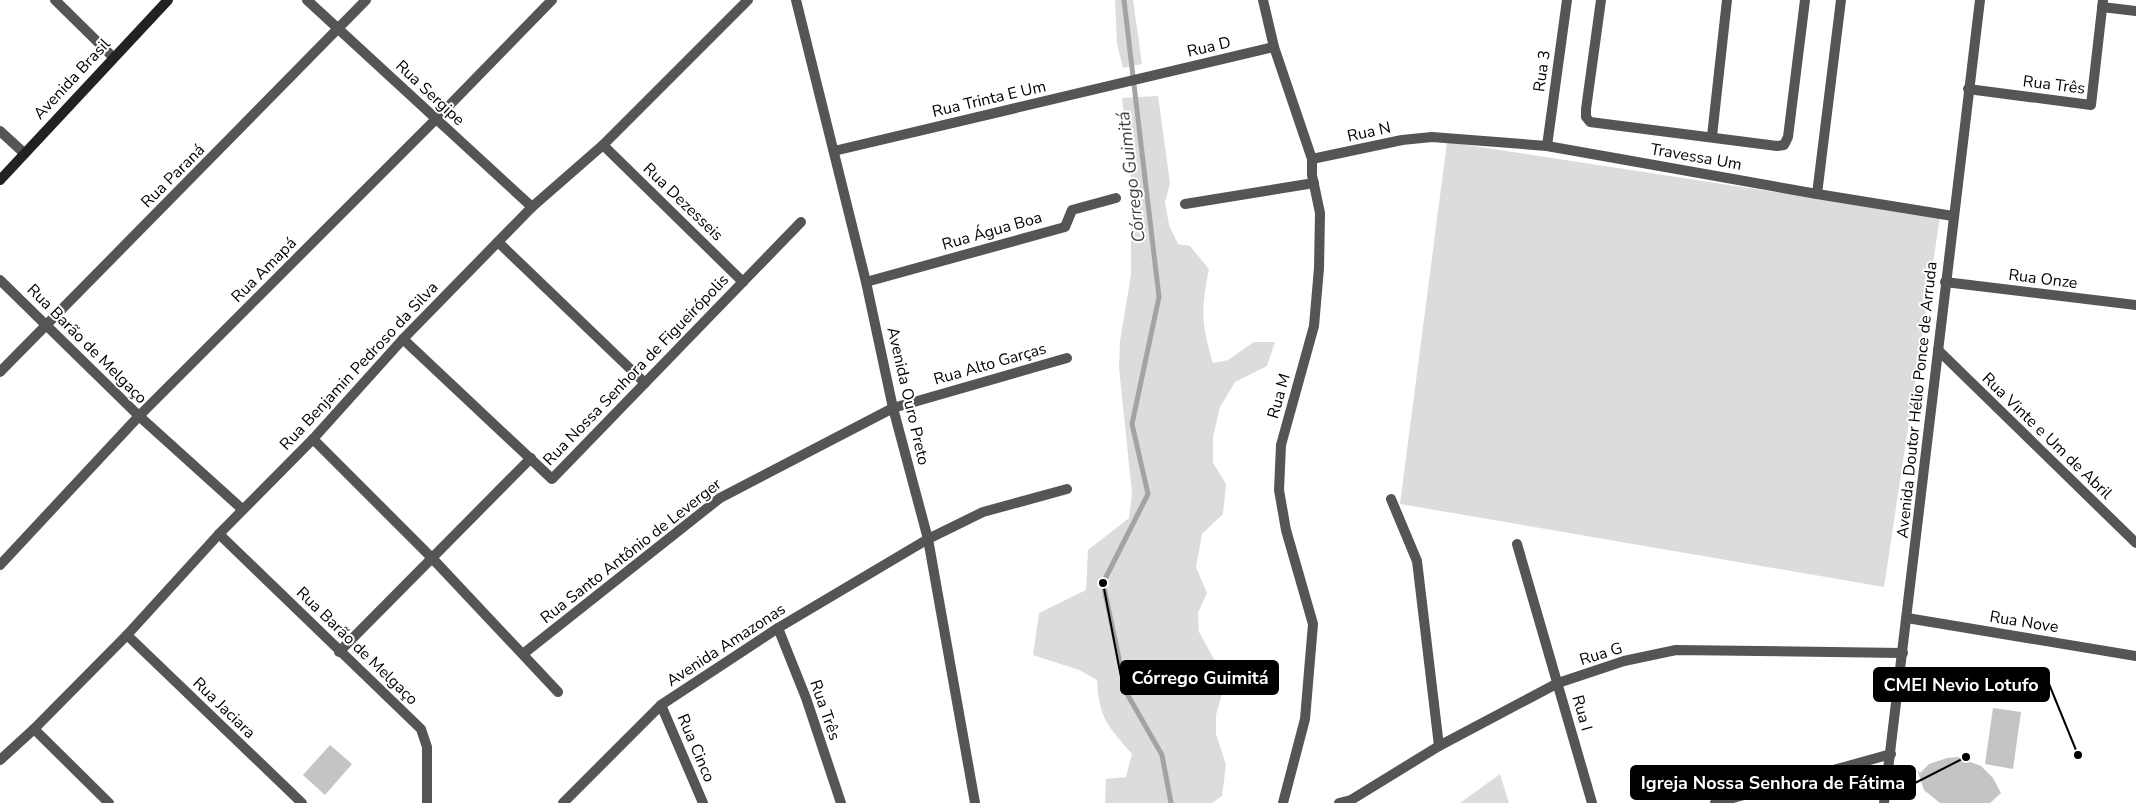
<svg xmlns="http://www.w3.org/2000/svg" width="2136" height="803" font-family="'Nunito Sans',sans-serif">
<rect width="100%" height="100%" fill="#fff"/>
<g fill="#dcdcdc">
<polygon points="1115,0 1133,0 1142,64 1123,68 1117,44"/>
<path d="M1158,96L1170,183L1165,202L1169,225L1178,244L1190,246L1209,269C1201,309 1201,324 1213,363L1228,360L1254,342H1275L1267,366L1235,382L1220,407L1213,437V463L1226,484L1223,514L1202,534L1196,567L1207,593L1198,613L1199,632L1220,670L1222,694L1216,715V734L1226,765L1222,796L1212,803H1105L1106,779L1126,777L1132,754C1108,726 1099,719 1097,680L1079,670L1033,655L1039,613L1086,590L1088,550L1129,518L1132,493L1119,368L1120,341L1131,275V228L1134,205L1122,98Z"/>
<polygon points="1447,142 1940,217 1884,587 1400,504"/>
<polygon points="1500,774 1509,803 1460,803"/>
</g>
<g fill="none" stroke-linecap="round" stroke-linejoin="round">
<polyline stroke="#a3a3a3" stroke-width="5" points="1124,0 1159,297 1132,424 1148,494 1103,583 1126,692 1162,755 1171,803"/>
</g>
<g fill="#c4c4c4">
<polygon points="1993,708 2021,712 2013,769 1985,764"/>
<polygon points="330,745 352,764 325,795 303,775"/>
<polygon points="1958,757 1981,766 1993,778 2001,793 1990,803 1940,803 1924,790 1917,769 1920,773 1929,764 1947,758"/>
</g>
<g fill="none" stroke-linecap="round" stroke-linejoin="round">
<g stroke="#555" stroke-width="10">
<polyline points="55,0 113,57"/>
<polyline points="307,0 532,207"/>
<polyline points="796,0 866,282 893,408 928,539 975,803"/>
<polyline points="1263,0 1274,47 1312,159 1312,175 1320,213 1319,268 1314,326 1281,445 1279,490 1286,530 1313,624 1305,719 1283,803"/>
<polyline points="1601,0 1586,109 1586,117 1590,122 1777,146 1784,145 1788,137 1805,0"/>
<polyline points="2102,7 2136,11"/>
<polyline points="1968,89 2091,105 2103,0"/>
<polyline points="0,131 24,153"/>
<polyline points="1712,136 1727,0"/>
<polyline points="603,145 743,282"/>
<polyline points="1547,146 1567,0"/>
<polyline points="834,151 1274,47"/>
<polyline points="1312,159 1402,140 1432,137 1547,146 1817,194 1953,216"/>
<polyline points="1817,194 1841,0"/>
<polyline points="1185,204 1314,183"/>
<polyline points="498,242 645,383"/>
<polyline points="0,280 139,416 242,509"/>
<polyline points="866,282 1065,227 1072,210 1116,198"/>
<polyline points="1945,282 2136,305"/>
<polyline points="403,339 552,479 801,222"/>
<polyline points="1938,350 2136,543"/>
<polyline points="0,372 366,0"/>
<polyline points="313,439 432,558 558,692"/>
<polyline points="1391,499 1417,561 1439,746"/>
<polyline points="219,534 421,729 427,747 427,803"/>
<polyline points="1517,544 1592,803"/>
<polyline points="0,565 139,416 436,119 552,0"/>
<polyline points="1907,618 2136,656"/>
<polyline points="778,628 806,698 841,803"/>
<polyline points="127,635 302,803"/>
<polyline points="339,652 531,458"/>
<polyline points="523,654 720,498 893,408 1067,358"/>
<polyline points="661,705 703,803"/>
<polyline points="34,729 109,803"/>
<polyline points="0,760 34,729 127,635 219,534 313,439 403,339 532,207 603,145 748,0"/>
<polyline points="563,803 661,705 778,628 928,539 983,512 1067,489"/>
<polyline points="1339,803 1351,800 1439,746 1558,683 1624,661 1676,650 1903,653"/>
<polyline points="1715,803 1891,754"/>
</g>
<polyline stroke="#555" stroke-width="10" points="1884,803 1980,0"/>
<polyline stroke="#222" stroke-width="10" points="0,180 168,0"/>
</g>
<g text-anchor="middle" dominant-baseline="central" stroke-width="4" stroke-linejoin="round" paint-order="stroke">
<g font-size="16" fill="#000" stroke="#fff">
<text transform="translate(1209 47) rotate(-13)">Rua D</text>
<text transform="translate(1542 71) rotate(-82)">Rua 3</text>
<text transform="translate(72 79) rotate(-47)">Avenida Brasil</text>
<text transform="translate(2054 85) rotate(7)">Rua Três</text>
<text transform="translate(430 93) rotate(43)">Rua Sergipe</text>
<text transform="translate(989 99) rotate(-13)">Rua Trinta E Um</text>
<text transform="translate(1369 132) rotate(-12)">Rua N</text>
<text transform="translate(1696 157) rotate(10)">Travessa Um</text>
<text transform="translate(173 176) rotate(-45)">Rua Paraná</text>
<text transform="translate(683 202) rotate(44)">Rua Dezesseis</text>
<text transform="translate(992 231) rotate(-16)">Rua Água Boa</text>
<text transform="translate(264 270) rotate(-45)">Rua Amapá</text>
<text transform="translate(2043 279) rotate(7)">Rua Onze</text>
<text transform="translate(87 344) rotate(45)">Rua Barão de Melgaço</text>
<text transform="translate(990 364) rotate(-16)">Rua Alto Garças</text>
<text transform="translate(359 366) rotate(-47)">Rua Benjamin Pedroso da Silva</text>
<text transform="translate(636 370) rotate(-46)">Rua Nossa Senhora de Figueirópolis</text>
<text transform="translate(908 396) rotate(77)">Avenida Ouro Preto</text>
<text transform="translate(1279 396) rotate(-74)">Rua M</text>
<text transform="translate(1917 400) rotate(-84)">Avenida Doutor Hélio Ponce de Arruda</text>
<text transform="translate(2047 436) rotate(44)">Rua Vinte e Um de Abril</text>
<text transform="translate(631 551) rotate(-38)">Rua Santo Antônio de Leverger</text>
<text transform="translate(2024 622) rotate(9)">Rua Nove</text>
<text transform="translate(726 645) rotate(-33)">Avenida Amazonas</text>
<text transform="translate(357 646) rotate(44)">Rua Barão de Melgaço</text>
<text transform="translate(1601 654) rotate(-17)">Rua G</text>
<text transform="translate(224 708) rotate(44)">Rua Jaciara</text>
<text transform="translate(825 710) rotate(71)">Rua Três</text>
<text transform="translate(1582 713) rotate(74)">Rua I</text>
<text transform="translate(696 748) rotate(67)">Rua Cinco</text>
</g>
<g font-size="18" font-style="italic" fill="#444" stroke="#fff">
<text transform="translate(1131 177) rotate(-97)">Córrego Guimitá</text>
</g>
</g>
<path fill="none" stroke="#000" stroke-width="2" d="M1103 583L1121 677M2078 755L2049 684M1966 757L1915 783"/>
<g fill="#000" stroke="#fff" stroke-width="2">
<circle cx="1103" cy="583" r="5"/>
<circle cx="2078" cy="755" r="5"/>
<circle cx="1966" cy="757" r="5"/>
</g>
<g fill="#000" stroke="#000" stroke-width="2">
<rect x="1121" y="661" width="157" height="33" rx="5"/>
<rect x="1874" y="668" width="175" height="33" rx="5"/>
<rect x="1631" y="766" width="284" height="33" rx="5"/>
</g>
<g font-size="18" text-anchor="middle" font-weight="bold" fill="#fff">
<text x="1200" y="684">Córrego Guimitá</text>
<text x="1961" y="691">CMEI Nevio Lotufo</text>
<text x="1773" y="789">Igreja Nossa Senhora de Fátima</text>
</g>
</svg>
